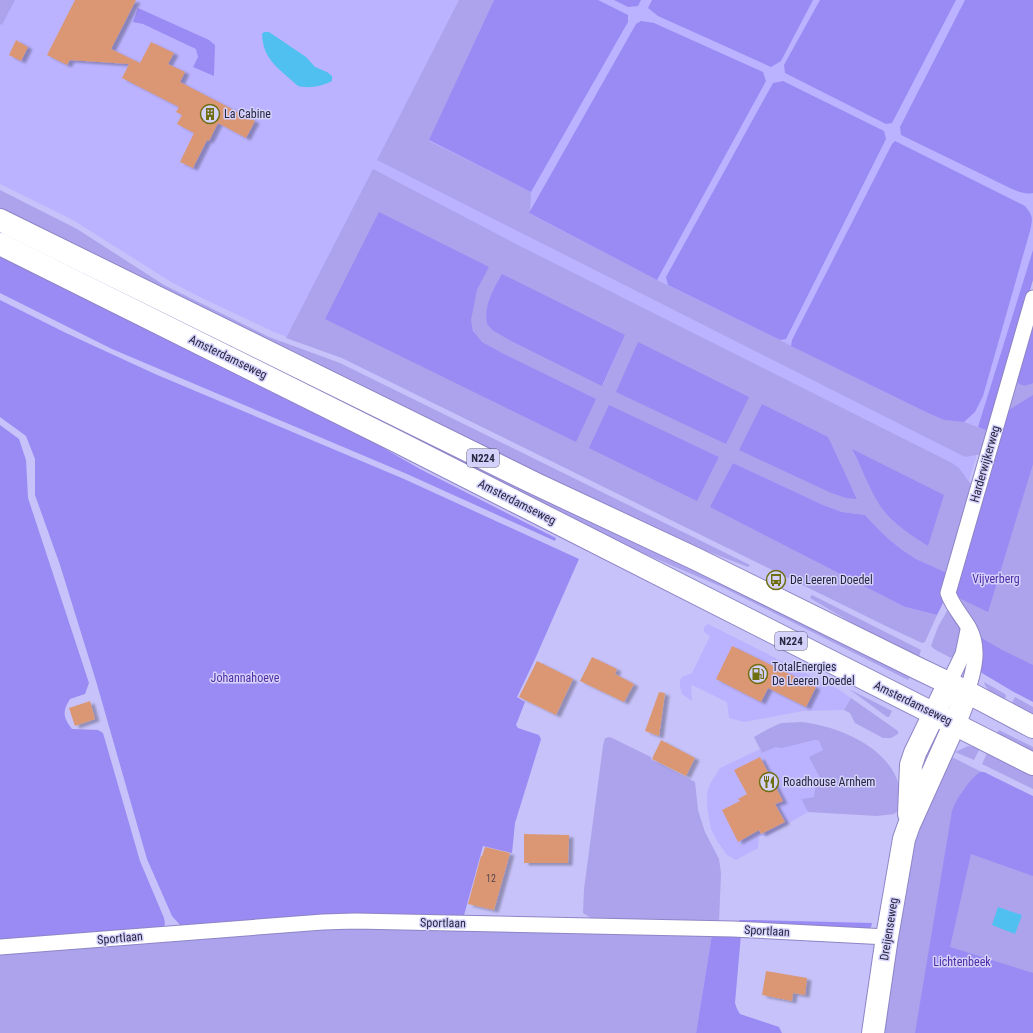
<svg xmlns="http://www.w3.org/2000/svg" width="1033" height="1033" font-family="'Roboto Condensed',sans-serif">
<defs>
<filter id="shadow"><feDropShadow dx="4.5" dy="2.5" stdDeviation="1" flood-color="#0004"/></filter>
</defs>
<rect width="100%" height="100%" fill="#c7c2f9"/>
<g fill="#bbb3ff">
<polygon points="0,0 1033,0 1033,272 931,604 868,610 709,538 342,358 274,332 200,297 171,282 73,220 0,184"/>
<polygon points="708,624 841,691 851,698 844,710 803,711 744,722 729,718 727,702 692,685 691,686 692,701 682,694 680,687 680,680 682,677 692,673 710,636 704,632 704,627"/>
<polygon points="815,740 819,741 824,750 820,778 815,787 814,797 801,799 808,812 767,836 759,836 758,848 736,860 727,855 717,841 711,829 707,807 707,793 710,784 720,768 760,749 762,753 776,747 790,746"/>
</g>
<g fill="#aca3ec" fill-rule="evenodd">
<polygon points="0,0 15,0 2,25 0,24"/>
<polygon points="459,0 494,0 429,141 531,192 530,214 657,280 928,413 944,420 964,422 988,431 982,454 965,457 377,160"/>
<path d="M373,169L520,246L952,463L959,468L973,487L947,573C937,568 926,564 916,559C896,547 880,532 865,515L842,512L823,505L733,463L711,507L905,607L937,615L925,642L922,643L892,629L342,358L286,338ZM489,267C477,288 459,323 482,342C488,347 497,350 504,354L325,319ZM491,295L625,335L603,385L511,341L492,330L487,324L486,320ZM609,406L719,457L697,500ZM739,450L847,478L857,498ZM852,450L908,533L890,517L880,505Z"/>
<polygon points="0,190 77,229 164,285 269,337 340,363 750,565 748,567 670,537 555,483 0,209"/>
<polygon points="0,229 911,675 908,680 722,587 624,545 418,440 0,233"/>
<polygon points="1033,320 1033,701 982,673 957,597 964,600 957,581"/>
<polygon points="812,595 921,650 919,657 859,627 810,598"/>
<polygon points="949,610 961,629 958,650 951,658 934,649 931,646 938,627 947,611"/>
<path d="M984,682L1005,694L1006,696L1004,701C995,696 986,691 984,682Z"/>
<polygon points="849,689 892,711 889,717 887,717"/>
<polygon points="1015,697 1033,707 1033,716 1011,705"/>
<polygon points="851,698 898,731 898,734 891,738 883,738 855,723 850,713 844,710"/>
<path d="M802,722C837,726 890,747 899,786C901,793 899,802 899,810L894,814L877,816L808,812L801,799L814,797L815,787L820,778L809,757L823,750L819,741L815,740L782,748L776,747L762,753L754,737L768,729L781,723Z"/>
<polygon points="999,730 1033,747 1033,753 996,734"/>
<polygon points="610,737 651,757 651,759 695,782 698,810 705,832 719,859 721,873 719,924 594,920 583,913 584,889 603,746 605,738"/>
<polygon points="968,746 980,748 974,760 955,752"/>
<polygon points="988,751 1033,774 1033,789 982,764"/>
<polygon points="950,756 1033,798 1033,1033 880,1033 910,849"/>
<polygon points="323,926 712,934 696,1033 0,1033 0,952 176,941 197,936"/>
</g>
<g fill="#9a8af4">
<polygon points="494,0 598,0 628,15 628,22 531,192 429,140"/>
<polygon points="614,0 641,0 638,6 628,7"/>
<polygon points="652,0 813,0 781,61 771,67 658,16 648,8"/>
<polygon points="820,0 956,0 892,123 886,124 785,73 784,65"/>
<path d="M965,0H1033V193C1025,195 1017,191 1010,188L901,135L900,127Z"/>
<polygon points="138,8 209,40 215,45 214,76 193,67 198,57 196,49 143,24 133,22"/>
<polygon points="641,21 654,23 763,72 766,81 657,280 529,213 636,24"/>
<polygon points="783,81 884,131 886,139 786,339 780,340 668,285 666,277 773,83"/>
<path d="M895,141L1025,206C1033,216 1033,218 1030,231L983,396L975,412L964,422L944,420L928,413L791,346L792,340L892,144Z"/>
<polygon points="379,212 489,267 477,290 471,320 473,331 482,342 504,354 596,399 576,442 325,319"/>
<polygon points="1033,250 1033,280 988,431 978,427"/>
<polygon points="0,253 338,422 420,469 556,538 555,541 407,474 112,349 0,293"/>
<path d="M502,274L625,335L602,386L511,341L492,330L487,324C483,307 494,288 502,274Z"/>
<polygon points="0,300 66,333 155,374 404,479 579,559 535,659 517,697 525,702 516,725 518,728 539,735 541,739 515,823 512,853 483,846 463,919 181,926 172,916 147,859 96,681 60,565 35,495 35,459 26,436 0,417"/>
<path d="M1033,318V383C1025,387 1022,386 1015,381Z"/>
<polygon points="638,342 749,397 726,444 616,392"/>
<polygon points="1033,395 1033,464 988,612 957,597 955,590 1007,411"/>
<polygon points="762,404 828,437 857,499 846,498 829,492 739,450"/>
<polygon points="609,405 719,457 697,501 589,448"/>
<path d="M0,425L19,439L26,460L28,498L89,683L85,694L70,699C62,712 63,717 72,729L98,730L103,733L140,861L164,918L165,924L163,928L0,942Z"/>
<path d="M852,449L944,495L928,546C911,535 890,522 879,504C869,488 861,466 852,449Z"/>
<path d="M733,463L823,505L842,512L865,515C880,532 896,547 916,559C926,564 937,568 947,573L942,588L943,603L937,615L905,607L710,507Z"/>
<polygon points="978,636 1002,650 1033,665 1033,702 1012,691 982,673 980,670"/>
<path d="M980,772H984L1033,796V876L971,854L950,947L1033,973V1033H915L952,811C956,799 970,779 980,772Z"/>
<polygon points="739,920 755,920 872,923 871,927 868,930 739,923"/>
<polygon points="712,934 741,934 735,1003 737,1009 740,1014 779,1027 782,1033 696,1033"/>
</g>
<g fill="#4fc0ef">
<path d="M264,32H269L306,57L315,67L327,72L332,76V81C323,86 308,89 298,86C280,69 263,61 262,34Z"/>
<polygon points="998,907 1022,915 1015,934 992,925"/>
</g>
<g fill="#db9773" filter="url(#shadow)">
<polygon points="75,0 136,0 111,49 140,63 151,42 174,53 168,64 185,72 180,82 255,121 246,138 218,123 209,141 207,140 193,168 180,162 194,133 177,124 182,115 176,112 179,107 122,78 129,64 70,60 67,65 47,55"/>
<polygon points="16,40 28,47 21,61 9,55"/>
<polygon points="732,646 816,687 806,707 768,688 761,702 716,679"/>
<polygon points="592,657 617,669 615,674 634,684 624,702 580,681"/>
<polygon points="537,661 573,679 556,715 519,697"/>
<polygon points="659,692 665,693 659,736 645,731"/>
<polygon points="90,701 95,719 75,726 69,708"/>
<polygon points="661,740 695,758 686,776 652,759"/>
<polygon points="760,757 783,801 775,804 785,822 761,834 759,830 738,842 722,810 740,801 738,799 747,794 734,770"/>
<polygon points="524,834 569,835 568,863 524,863"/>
<polygon points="485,847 510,853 494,910 468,904 481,856 482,856"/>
<polygon points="766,971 807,978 805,995 793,993 792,1001 762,995"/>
</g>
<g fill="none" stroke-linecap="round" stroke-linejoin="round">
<defs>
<g id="minor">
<polyline points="949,683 963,654 968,630"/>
<path d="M967,692C974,671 980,648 969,628C962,616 953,607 948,593L1033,298"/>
<polyline points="0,947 323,922 355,921 733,929 887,937"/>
</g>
<g id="secondary">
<polyline points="909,814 911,765 915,753 949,683"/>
<polyline points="873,1033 887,937 904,839 909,825 955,723 967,692"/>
</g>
<g id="primary">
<polyline points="0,220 536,484 696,559 917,668 967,692 1033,727"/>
<polyline points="0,244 398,442 1033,764"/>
</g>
</defs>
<use href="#minor" stroke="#8d85c6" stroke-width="17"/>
<use href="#secondary" stroke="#8d85c6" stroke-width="24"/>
<use href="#primary" stroke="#8d85c6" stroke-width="24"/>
<use href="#minor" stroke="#fff" stroke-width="15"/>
<use href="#secondary" stroke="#fff" stroke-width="22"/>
<use href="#primary" stroke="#fff" stroke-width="22"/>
</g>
<defs>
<symbol id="building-ring" viewBox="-11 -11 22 22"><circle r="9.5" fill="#d4d1fb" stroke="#6f6e10" stroke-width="1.5"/><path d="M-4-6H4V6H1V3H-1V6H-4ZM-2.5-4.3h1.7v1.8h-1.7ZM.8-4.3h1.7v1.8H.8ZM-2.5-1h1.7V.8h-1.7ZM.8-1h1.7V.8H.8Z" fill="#6f6e10"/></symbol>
<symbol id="bus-ring" viewBox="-11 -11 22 22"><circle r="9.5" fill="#d4d1fb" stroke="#6f6e10" stroke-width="1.5"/><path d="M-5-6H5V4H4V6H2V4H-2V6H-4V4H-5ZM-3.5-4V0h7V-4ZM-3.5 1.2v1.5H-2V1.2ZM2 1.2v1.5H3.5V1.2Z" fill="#6f6e10"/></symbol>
<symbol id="fuel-ring" viewBox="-11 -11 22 22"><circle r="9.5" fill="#d4d1fb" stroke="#6f6e10" stroke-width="1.5"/><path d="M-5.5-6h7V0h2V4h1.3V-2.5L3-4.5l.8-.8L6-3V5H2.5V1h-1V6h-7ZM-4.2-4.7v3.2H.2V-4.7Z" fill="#6f6e10"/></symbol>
<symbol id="restaurant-ring" viewBox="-11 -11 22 22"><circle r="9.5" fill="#d4d1fb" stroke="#6f6e10" stroke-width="1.5"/><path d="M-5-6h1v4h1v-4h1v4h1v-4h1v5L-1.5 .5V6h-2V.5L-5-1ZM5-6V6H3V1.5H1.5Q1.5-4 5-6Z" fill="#6f6e10"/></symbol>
</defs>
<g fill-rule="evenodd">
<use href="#building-ring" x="199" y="103" width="22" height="22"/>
<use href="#bus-ring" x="765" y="569" width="22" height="22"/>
<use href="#fuel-ring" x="747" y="663" width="22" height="22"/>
<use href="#restaurant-ring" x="758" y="771" width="22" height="22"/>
</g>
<g text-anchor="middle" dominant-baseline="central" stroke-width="3" stroke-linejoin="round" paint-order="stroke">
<g font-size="10" fill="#56424d">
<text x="491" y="878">12</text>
</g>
<g fill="#d4d1fb" stroke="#5c5978" stroke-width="1">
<rect x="467" y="449" width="32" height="18" rx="3"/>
<rect x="775" y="632" width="32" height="18" rx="3"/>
</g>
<g font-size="11" font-weight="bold" fill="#292640">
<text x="483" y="458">N224</text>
<text x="791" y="641">N224</text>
</g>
<g font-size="12" fill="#292640" stroke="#d4d1fb" text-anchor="start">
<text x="224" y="114">La Cabine</text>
<text x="790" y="580">De Leeren Doedel</text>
<text x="772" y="667">TotalEnergies<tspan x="772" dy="14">De Leeren Doedel</tspan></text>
<text x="783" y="782">Roadhouse Arnhem</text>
</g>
<g font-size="12" fill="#292640" stroke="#d4d1fb">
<text transform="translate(228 357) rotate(26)">Amsterdamseweg</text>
<text transform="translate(985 464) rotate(-74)">Harderwijkerweg</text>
<text transform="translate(517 502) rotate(27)">Amsterdamseweg</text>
<text transform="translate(913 703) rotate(26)">Amsterdamseweg</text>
<text transform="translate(443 923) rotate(1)">Sportlaan</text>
<text transform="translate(889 929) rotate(-81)">Dreijenseweg</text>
<text transform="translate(767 931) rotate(3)">Sportlaan</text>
<text transform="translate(120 938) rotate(-5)">Sportlaan</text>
</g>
<g font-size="12" fill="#4f2da6" stroke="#d4d1fb">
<text x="996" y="579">Vijverberg</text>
<text x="245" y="678">Johannahoeve</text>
<text x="962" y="962">Lichtenbeek</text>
</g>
</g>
</svg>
